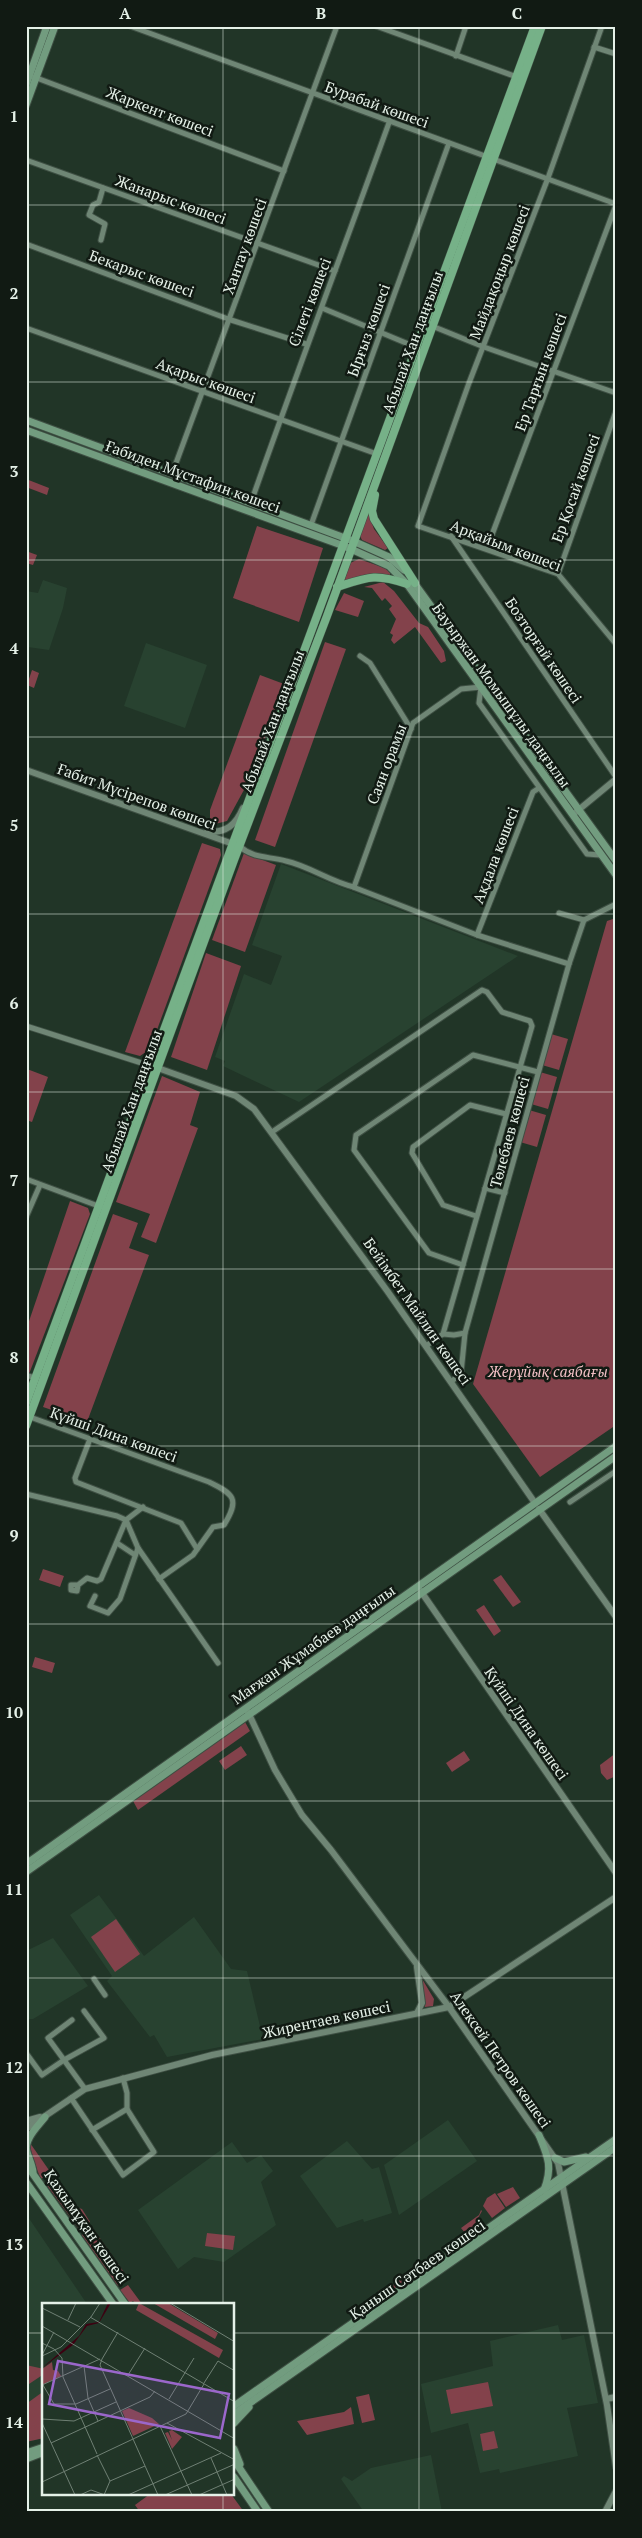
<svg xmlns="http://www.w3.org/2000/svg" width="642" height="2538" font-family="'PT Serif',serif">
<rect width="100%" height="100%" fill="#213527"/>
<g fill="#284230">
<polygon points="43,580 67,588 63,608 49,650 28,647 26,652 26,591 38,593"/>
<polygon points="146,643 207,665 185,728 124,706"/>
<polygon points="281,864 312,876 518,956 299,1102 223,1066 225,1061 215,1057 244,974 271,985 282,956 252,945"/>
<polygon points="99,1895 144,1956 194,1917 231,1969 247,1971 263,2039 167,2057 154,2035 150,2037 107,1981 112,1976 70,1915"/>
<polygon points="53,1938 88,1986 33,2019 26,2019 26,1951"/>
<polygon points="448,2120 477,2161 399,2215 384,2165"/>
<polygon points="347,2141 372,2169 379,2167 392,2213 364,2222 363,2219 337,2228 300,2176"/>
<polygon points="232,2142 247,2163 261,2155 273,2171 261,2182 276,2225 224,2262 194,2257 178,2269 138,2210"/>
<polygon points="26,2214 87,2304 44,2304 44,2438 26,2442"/>
<polygon points="558,2325 562,2340 584,2335 598,2403 567,2408 578,2456 500,2473 499,2469 480,2473 468,2423 431,2433 421,2384 493,2366 490,2341"/>
<polygon points="431,2455 442,2512 364,2512 341,2479 344,2476 352,2481 371,2468"/>
</g>
<g fill="#83424b">
<polygon points="26,479 49,488 47,495 26,487"/>
<polygon points="368,512 374,529 388,548 385,550 362,540 359,534"/>
<polygon points="257,526 323,548 299,622 233,598"/>
<polygon points="26,551 37,555 33,565 26,563"/>
<polygon points="359,559 385,568 390,573 390,577 362,576 344,582 350,563"/>
<polygon points="383,582 394,591 419,623 428,627 444,651 446,661 441,663 415,627 394,644 391,640 393,635 390,633 396,619 389,609 392,606 385,598 382,601 372,588 364,587"/>
<polygon points="344,593 364,601 358,617 335,610"/>
<polygon points="325,642 346,649 275,847 255,840"/>
<polygon points="32,670 39,673 34,688 27,685"/>
<polygon points="260,675 284,684 251,777 227,821 215,824 210,820 210,810"/>
<polygon points="202,843 220,849 221,855 150,1049 140,1056 125,1052"/>
<polygon points="244,853 276,865 245,952 212,940"/>
<polygon points="616,918 616,1425 540,1477 473,1384 607,921"/>
<polygon points="206,953 241,966 207,1070 171,1057"/>
<polygon points="551,1034 568,1039 559,1070 542,1065"/>
<polygon points="27,1069 48,1077 32,1122 26,1120"/>
<polygon points="540,1072 557,1077 548,1109 531,1104"/>
<polygon points="162,1076 200,1092 190,1125 198,1128 156,1243 141,1237 150,1214 116,1202"/>
<polygon points="529,1110 546,1115 537,1147 520,1142"/>
<polygon points="70,1201 88,1208 90,1214 26,1382 26,1330"/>
<polygon points="113,1214 138,1223 129,1248 149,1255 87,1422 43,1407"/>
<polygon points="43,1569 64,1576 60,1587 39,1580"/>
<polygon points="501,1575 521,1602 513,1607 493,1580"/>
<polygon points="484,1605 501,1631 494,1636 476,1610"/>
<polygon points="35,1657 55,1663 52,1673 32,1667"/>
<polygon points="245,1722 250,1731 138,1810 133,1801"/>
<polygon points="241,1746 247,1755 225,1770 219,1761"/>
<polygon points="464,1751 470,1760 452,1772 446,1763"/>
<polygon points="616,1753 616,1776 607,1780 601,1773 600,1765"/>
<polygon points="116,1919 140,1954 115,1972 91,1937"/>
<polygon points="421,1977 434,1999 433,2006 425,2007"/>
<path d="M30,2143L51,2173L41,2179C39,2176 29,2147 30,2143Z"/>
<polygon points="54,2178 75,2207 82,2209 90,2222 79,2229 46,2184"/>
<polygon points="513,2187 520,2198 506,2207 497,2194"/>
<polygon points="495,2193 505,2208 492,2218 483,2206 487,2198"/>
<polygon points="481,2210 482,2211 472,2229 465,2233 461,2228 479,2215"/>
<polygon points="92,2227 128,2278 118,2286 82,2235"/>
<polygon points="207,2233 235,2236 233,2250 205,2246"/>
<polygon points="437,2254 439,2259 379,2302 378,2291 387,2289"/>
<polygon points="128,2285 142,2304 136,2304 133,2301 130,2303 120,2290"/>
<polygon points="26,2365 44,2369 44,2374 26,2386"/>
<polygon points="488,2382 493,2406 451,2414 446,2390"/>
<polygon points="44,2391 44,2438 26,2442 26,2404"/>
<polygon points="369,2394 375,2420 362,2423 356,2397"/>
<polygon points="351,2407 354,2424 307,2435 297,2421 344,2412"/>
<polygon points="494,2431 498,2448 483,2451 480,2434"/>
<polygon points="150,2494 231,2494 244,2512 140,2512 135,2505"/>
</g>
<g fill="none" stroke-linecap="round" stroke-linejoin="round">
<defs>
<g id="minor">
<polyline points="130,26 616,204"/>
<polyline points="376,26 517,77"/>
<polyline points="602,26 548,178 469,383 418,526 558,574 616,644"/>
<polyline points="594,47 616,54"/>
<polyline points="456,56 466,26"/>
<polyline points="34,77 284,171"/>
<polyline points="26,160 335,271"/>
<polyline points="101,240 105,224 89,215 93,205 99,202 103,188"/>
<polyline points="26,244 231,320 306,344"/>
<polyline points="322,308 418,348"/>
<polyline points="432,326 484,347 616,393"/>
<polyline points="26,328 377,454"/>
<polyline points="172,474 337,26"/>
<path d="M254,494C298,369 345,245 390,120"/>
<polyline points="311,525 449,143"/>
<polyline points="451,536 616,777"/>
<polyline points="487,548 616,205"/>
<polyline points="558,574 616,411"/>
<polyline points="360,656 370,663 411,729"/>
<path d="M239,846C254,859 268,856 286,861C309,866 331,882 354,887L413,723L461,689L481,687L479,703L587,854L600,855"/>
<polyline points="353,887 477,935 569,964"/>
<polyline points="559,913 584,920"/>
<polyline points="477,935 533,792 539,788"/>
<polyline points="26,1026 151,1066"/>
<polyline points="272,1132 482,990 487,992 502,1012 530,1021 532,1026 443,1334 426,1346"/>
<polyline points="26,1179 101,1207"/>
<polyline points="485,1188 505,1193"/>
<polyline points="476,1216 443,1205 412,1153 413,1147 470,1105 506,1114"/>
<polyline points="26,1217 40,1185"/>
<polyline points="463,1265 429,1253 354,1150 356,1135 473,1055 538,1072"/>
<polyline points="443,1334 454,1335 465,1333"/>
<polyline points="26,1375 35,1378"/>
<polyline points="451,1382 461,1373 465,1333 569,964 584,920 616,904"/>
<path d="M30,1417L209,1482C234,1494 240,1499 224,1525L213,1527L193,1555L159,1579"/>
<polyline points="90,1439 75,1478 76,1482 181,1523 197,1549"/>
<polyline points="26,1494 117,1516 126,1520 138,1548 218,1663"/>
<polyline points="570,1502 616,1471"/>
<polyline points="117,1543 135,1555"/>
<polyline points="78,1585 71,1585 71,1590 77,1591 78,1585 87,1578 97,1581 101,1579 126,1520 143,1507"/>
<polyline points="95,1596 90,1606 108,1613 120,1599 138,1548"/>
<polyline points="94,1979 105,1995"/>
<polyline points="72,2020 48,2038 64,2060 104,2038 84,2011"/>
<polyline points="26,2053 42,2075 64,2060 85,2089"/>
<polyline points="71,2098 123,2175 154,2152 127,2109 127,2093 123,2078"/>
<polyline points="92,2130 127,2109"/>
</g>
<g id="tertiary">
<polyline points="26,770 236,845"/>
<polyline points="576,812 616,779"/>
<path d="M207,832C226,833 236,825 243,808"/>
<polyline points="155,1067 236,1096 254,1109 388,1292 535,1503"/>
<polyline points="539,1509 616,1617"/>
<polyline points="420,1590 616,1873"/>
<polyline points="248,1712 275,1770 302,1815 331,1850 449,2007 558,2163 607,2405 616,2467"/>
<polyline points="417,2013 422,2003 417,1967"/>
<polyline points="26,2121 40,2117"/>
<polyline points="26,2129 85,2089 212,2055 449,2007 616,1897"/>
<polyline points="606,2399 616,2397"/>
<polyline points="605,2512 616,2491"/>
</g>
<g id="secondary">
<polyline points="26,85 47,26"/>
<polyline points="26,105 55,26"/>
<polyline points="26,420 353,541 389,557 404,570"/>
<polyline points="26,430 344,546 389,566 407,584 616,875"/>
<polyline points="412,580 616,861"/>
<polyline points="26,1864 616,1446"/>
<polyline points="26,1872 616,1456"/>
<path d="M539,2135C548,2157 553,2167 544,2190"/>
<polyline points="555,2158 564,2162 586,2157"/>
<polyline points="26,2164 125,2304"/>
<path d="M33,2172C32,2164 29,2159 27,2152C23,2140 38,2126 45,2117"/>
<polyline points="26,2182 113,2304"/>
<polyline points="234,2406 616,2139"/>
<polyline points="234,2414 616,2147"/>
<polyline points="234,2423 249,2407"/>
<polyline points="234,2449 240,2464"/>
<polyline points="26,2453 44,2447"/>
<polyline points="26,2459 44,2452"/>
<polyline points="234,2460 269,2512"/>
<polyline points="234,2477 258,2512"/>
</g>
<g id="primary">
<polyline points="375,495 372,511 374,519 415,583"/>
<path d="M337,587C368,577 375,573 407,584"/>
<polyline points="26,1403 535,26"/>
<polyline points="26,1426 234,860 327,616 542,26"/>
</g>
</defs>
<use href="#minor" stroke="#3e4f43" stroke-width="7"/>
<use href="#tertiary" stroke="#3e4f43" stroke-width="8"/>
<use href="#secondary" stroke="#3e4f43" stroke-width="9"/>
<use href="#primary" stroke="#3e4f43" stroke-width="9"/>
<use href="#minor" stroke="#6f8675" stroke-width="5"/>
<use href="#tertiary" stroke="#6f8675" stroke-width="6"/>
<use href="#secondary" stroke="#729c7f" stroke-width="7"/>
<use href="#primary" stroke="#76b188" stroke-width="8"/>
</g>
<path fill="none" stroke="#e5f1e8" stroke-width="1" stroke-opacity="0.55" d="M223,26V2304M419,26V2512M26,205H616M26,382H616M26,560H616M26,737H616M26,914H616M26,1092H616M26,1269H616M26,1446H616M26,1624H616M26,1801H616M26,1978H616M26,2156H616M26,2333H44M234,2333H616M223,2494V2512"/>
<g text-anchor="middle" dominant-baseline="central" stroke-width="5" stroke-linejoin="round" paint-order="stroke">
<g font-size="15" fill="#e5f1e8" stroke="#111a13">
<text transform="translate(377 104) rotate(20)">Бурабай көшесі</text>
<text transform="translate(160 111) rotate(21)">Жаркент көшесі</text>
<text transform="translate(171 199) rotate(20)">Жанарыс көшесі</text>
<text transform="translate(244 246) rotate(-70)">Хантау көшесі</text>
<text transform="translate(499 272) rotate(-69)">Майдақоңыр көшесі</text>
<text transform="translate(142 273) rotate(20)">Бекарыс көшесі</text>
<text transform="translate(309 302) rotate(-69)">Сілеті көшесі</text>
<text transform="translate(368 330) rotate(-70)">Ырғыз көшесі</text>
<text transform="translate(412 342) rotate(-70)">Абылай Хан даңғылы</text>
<text transform="translate(540 372) rotate(-70)">Ер Тарғын көшесі</text>
<text transform="translate(206 380) rotate(20)">Ақарыс көшесі</text>
<text transform="translate(193 476) rotate(20)">Ғабиден Мұстафин көшесі</text>
<text transform="translate(575 488) rotate(-70)">Ер Қосай көшесі</text>
<text transform="translate(506 545) rotate(21)">Арқайым көшесі</text>
<text transform="translate(544 650) rotate(56)">Бозторғай көшесі</text>
<text transform="translate(502 695) rotate(54)">Бауыржан Момышұлы даңғылы</text>
<text transform="translate(272 721) rotate(-69)">Абылай Хан даңғылы</text>
<text transform="translate(386 764) rotate(-69)">Саян орамы</text>
<text transform="translate(137 796) rotate(20)">Ғабит Мүсірепов көшесі</text>
<text transform="translate(495 855) rotate(-69)">Ақдала көшесі</text>
<text transform="translate(131 1101) rotate(-70)">Абылай Хан даңғылы</text>
<text transform="translate(509 1132) rotate(-75)">Төлебаев көшесі</text>
<text transform="translate(418 1311) rotate(55)">Бейімбет Майлин көшесі</text>
<text transform="translate(114 1434) rotate(20)">Күйші Дина көшесі</text>
<text transform="translate(313 1644) rotate(-35)">Мағжан Жұмабаев даңғылы</text>
<text transform="translate(527 1723) rotate(55)">Күйші Дина көшесі</text>
<text transform="translate(326 2019) rotate(-12)">Жирентаев көшесі</text>
<text transform="translate(501 2059) rotate(55)">Алексей Петров көшесі</text>
<text transform="translate(87 2226) rotate(55)">Қажымұқан көшесі</text>
<text transform="translate(417 2269) rotate(-35)">Қаныш Сәтбаев көшесі</text>
</g>
<g font-size="15" font-style="italic" fill="#f1bfc4" stroke="#111a13">
<text x="548" y="1371">Жерұйық саябағы</text>
</g>
</g>
<g transform="translate(42 2303)">
<rect width="192" height="192" fill="#213527"/>
<path d="M97,0L181,47L177,55L94,7ZM111,0H126L176,30L173,36ZM10,59L11,67L16,68L19,73L0,82V66ZM87,105L110,115L117,121L91,133L80,108ZM130,127L140,134L130,146L123,130L126,129L130,137L127,128Z" fill="#83424b"/>
<path d="M66,0H69L57,20L45,23L31,42L0,65L37,33L44,21L57,19Z" fill="#3d0011"/>
<path fill="none" stroke="#6f8074" stroke-width="1" d="M128,0L193,39M0,5L38,24M48,14L193,99M26,17L34,0M0,23L193,136M0,40L12,46L20,55L21,74L55,151M0,52L12,29M0,53L19,44L49,14L58,0M60,56L76,29M60,56L58,62L116,192M176,58L193,68M42,63L46,95L56,118M86,72L103,45M162,80L176,58M0,82L58,56M1,82L12,101H34L68,86M127,96L152,55M78,108L108,94L113,88M0,116L32,118L74,99M0,120L33,192M125,120L193,157M118,123L150,192M9,140L78,108M55,152L68,178M169,155L185,192M0,179L144,111L162,81M38,192L49,187L63,192M62,192L68,178L103,163M86,192L179,150M123,192L193,161M157,192L193,176"/>
<path fill="#9b67cb" fill-opacity="0.15" stroke="#9b67cb" stroke-width="2.5" d="M16,58L187,91L178,135L7,101Z"/>
<rect width="192" height="192" fill="none" stroke="#e5f1e8" stroke-width="2.5"/>
</g>
<rect width="642" height="2538" fill="none" stroke="#111a13" stroke-width="55"/>
<rect x="28" y="28" width="586" height="2482" fill="none" stroke="#e5f1e8" stroke-width="2"/>
<g font-size="16" text-anchor="middle" font-weight="bold" fill="#e5f1e8">
<text x="125" y="19">A</text>
<text x="321" y="19">B</text>
<text x="517" y="19">C</text>
<text x="14" y="122">1</text>
<text x="14" y="299">2</text>
<text x="14" y="477">3</text>
<text x="14" y="654">4</text>
<text x="14" y="831">5</text>
<text x="14" y="1009">6</text>
<text x="14" y="1186">7</text>
<text x="14" y="1363">8</text>
<text x="14" y="1541">9</text>
<text x="14" y="1718">10</text>
<text x="14" y="1895">11</text>
<text x="14" y="2073">12</text>
<text x="14" y="2250">13</text>
<text x="14" y="2428">14</text>
</g>
</svg>
